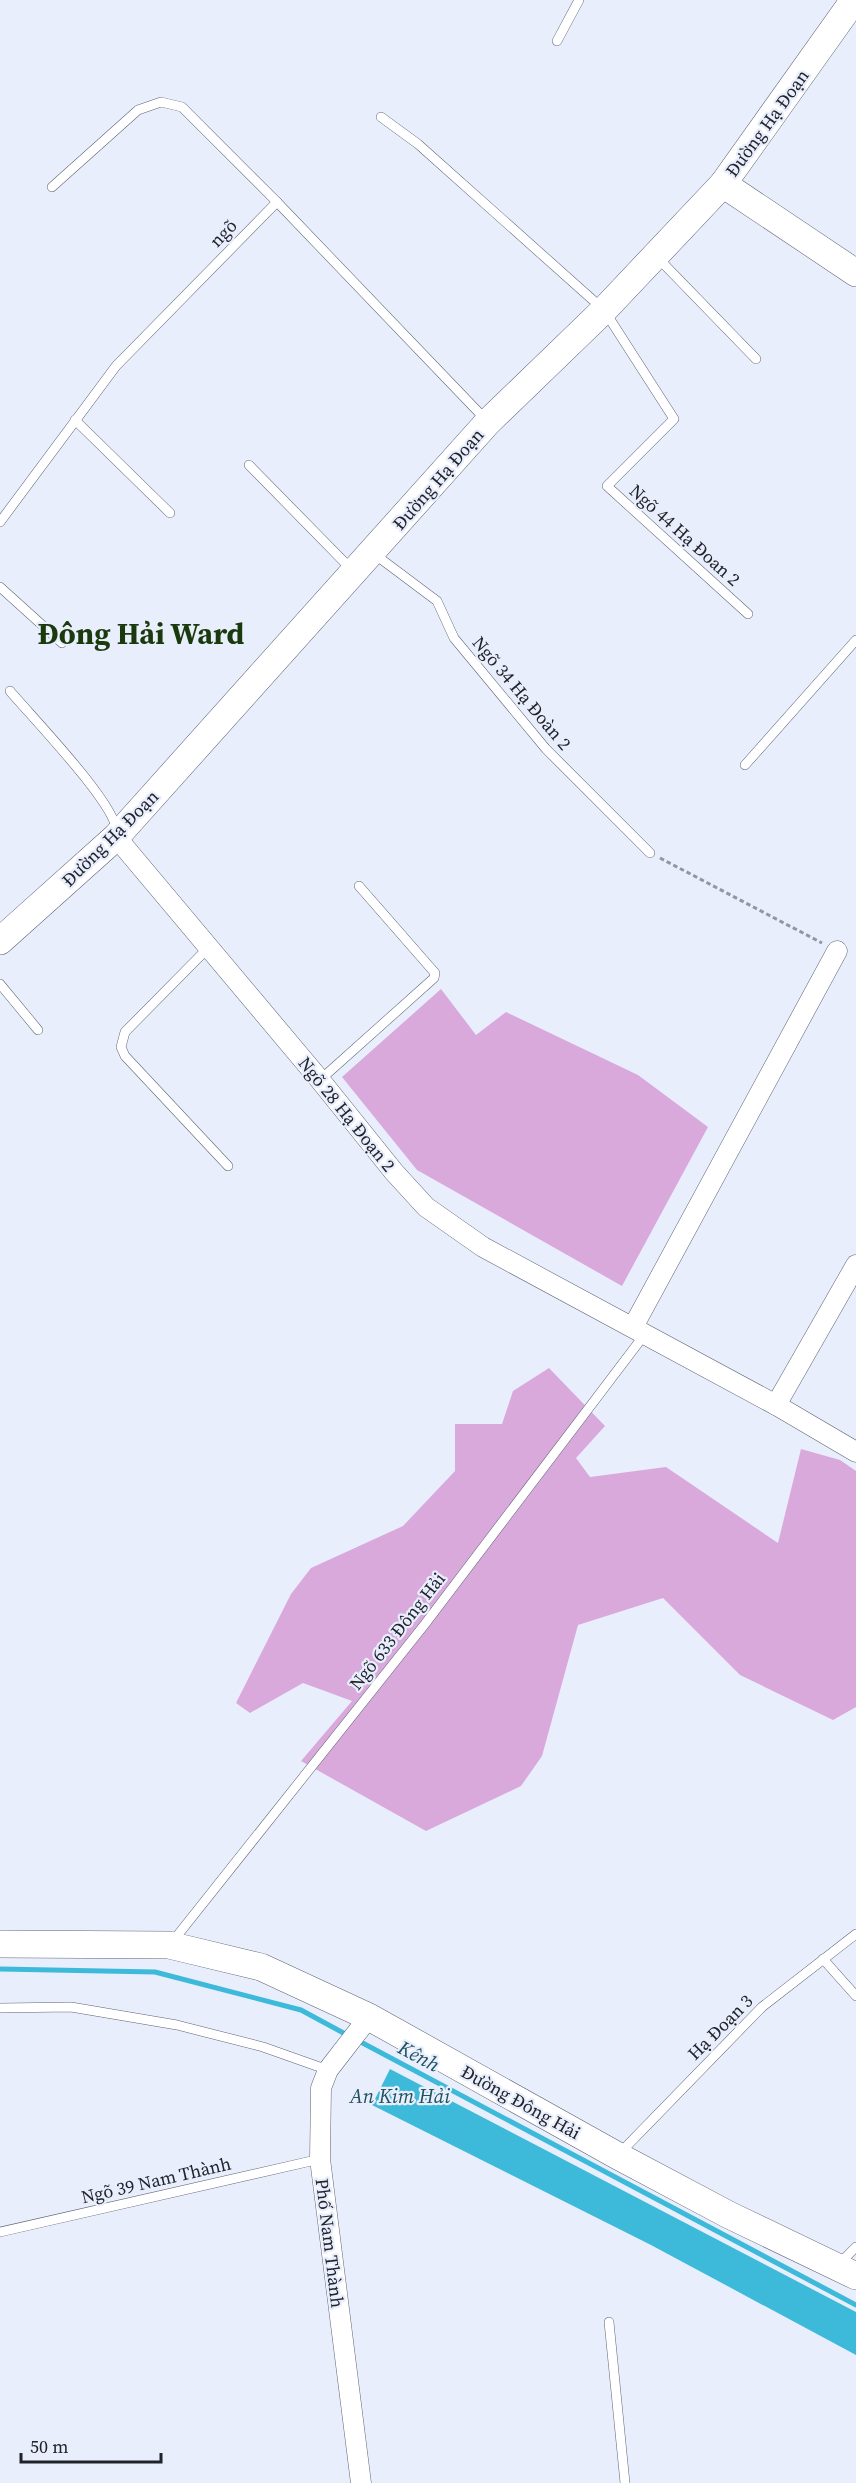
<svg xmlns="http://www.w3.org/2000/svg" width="856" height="2483" font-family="'Source Serif 4',serif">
<rect width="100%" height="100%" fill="#e9eefd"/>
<g fill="#d9a9dc">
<polygon points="441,989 476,1035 506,1012 638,1075 708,1127 622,1286 417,1170 342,1077"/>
<polygon points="549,1368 605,1426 576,1458 590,1477 666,1467 778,1543 801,1449 840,1460 856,1471 856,1707 833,1720 740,1675 663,1598 578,1625 542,1756 521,1786 426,1831 301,1761 352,1701 303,1683 250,1713 236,1703 291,1594 311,1568 403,1526 455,1471 455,1424 502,1424 513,1391"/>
</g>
<polygon fill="#3dbad9" points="390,2069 856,2312 856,2355 651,2245 372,2105"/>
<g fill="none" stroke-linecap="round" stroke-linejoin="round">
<g stroke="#3dbad9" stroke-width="5">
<polyline points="0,1969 155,1972 301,2010 349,2036"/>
<polyline points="357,2040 856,2305"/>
</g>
<defs>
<g id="lane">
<polyline points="557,41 579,0"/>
<polyline points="381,117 418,144 604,310 674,419 607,486 748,614"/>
<polyline points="52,187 138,110 161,102 182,107 277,202"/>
<polyline points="657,257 756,359"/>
<polyline points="75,420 170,513"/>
<polyline points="249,465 353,571"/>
<polyline points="0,522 116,366 277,202 486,420"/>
<polyline points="373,553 437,601 454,638 546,749 650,853"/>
<polyline points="0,587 62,643"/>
<path d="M10,691C30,715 118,806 116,831"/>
<polyline points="745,765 856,640"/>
<polyline points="209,947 125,1032 121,1047 125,1056 228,1166"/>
<polyline points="0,984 38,1030"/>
<polyline points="320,1080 434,978 435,973 359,886"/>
<polyline points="173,1941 425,1624 645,1334"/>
<polyline points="823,1959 856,1996"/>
<polyline points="0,2008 71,2007 177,2025 263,2047 328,2070"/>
<polyline points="619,2154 762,2007 856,1934"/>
<polyline points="0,2232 320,2159"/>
<polyline points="839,2264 856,2247"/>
<polyline points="609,2322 625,2483"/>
</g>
<g id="street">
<polyline points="116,837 320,1080 394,1172 426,1207 483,1247 776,1405 856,1452"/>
<polyline points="633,1327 837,951"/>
<polyline points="776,1405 856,1265"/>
<polyline points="361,2483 320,2159 321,2088 328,2070 369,2017"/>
</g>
<g id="secondary">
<polyline points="723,184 856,273"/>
<polyline points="0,941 116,837 488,422 604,310 723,184 854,0"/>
<polyline points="0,1944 169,1945 261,1967 369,2017 618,2156 729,2215 856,2276"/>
</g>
</defs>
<use href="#lane" stroke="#5f6474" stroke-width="10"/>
<use href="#street" stroke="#5f6474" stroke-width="21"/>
<use href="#secondary" stroke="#5f6474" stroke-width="28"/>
<polyline stroke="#9296a1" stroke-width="3" stroke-dasharray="4.5 3" stroke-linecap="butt" points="660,858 822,943"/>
<use href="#lane" stroke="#fff" stroke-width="9"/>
<use href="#street" stroke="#fff" stroke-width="20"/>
<use href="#secondary" stroke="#fff" stroke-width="27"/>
</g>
<g text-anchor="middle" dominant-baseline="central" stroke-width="4.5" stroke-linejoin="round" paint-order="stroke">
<g font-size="18" fill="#21232a" stroke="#e9eefd">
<text transform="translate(767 123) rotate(-54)">Đường Hạ Đoạn</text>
<text transform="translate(223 233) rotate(-46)">ngõ</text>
<text transform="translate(438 479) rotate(-49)">Đường Hạ Đoạn</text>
<text transform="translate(685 535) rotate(42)">Ngõ 44 Hạ Đoan 2</text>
<text transform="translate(522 693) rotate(50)">Ngõ 34 Hạ Đoàn 2</text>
<text transform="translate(110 838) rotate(-45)">Đường Hạ Đoạn</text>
<text transform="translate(347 1114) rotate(51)">Ngõ 28 Hạ Đoạn 2</text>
<text transform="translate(397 1631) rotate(-52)">Ngõ 633 Đông Hải</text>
<text transform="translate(720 2027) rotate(-45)">Hạ Đoạn 3</text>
<text transform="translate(521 2102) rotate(29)">Đường Đông Hải</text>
<text transform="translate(156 2180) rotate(-13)">Ngõ 39 Nam Thành</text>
<text transform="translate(330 2243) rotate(83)">Phố Nam Thành</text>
</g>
<g font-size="20" font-style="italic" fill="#1f525f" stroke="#e9eefd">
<text transform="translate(419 2056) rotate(28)">Kênh</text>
<text x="400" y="2096">An Kim Hải</text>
</g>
<g font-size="30" font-weight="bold" fill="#1a390c" stroke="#e9eefd">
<text x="141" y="633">Đông Hải Ward</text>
</g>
</g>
<path d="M21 2453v9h140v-9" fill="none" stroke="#21232a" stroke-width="3"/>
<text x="30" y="2453" font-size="18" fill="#21232a" stroke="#e9eefd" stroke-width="4.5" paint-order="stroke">50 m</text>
</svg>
